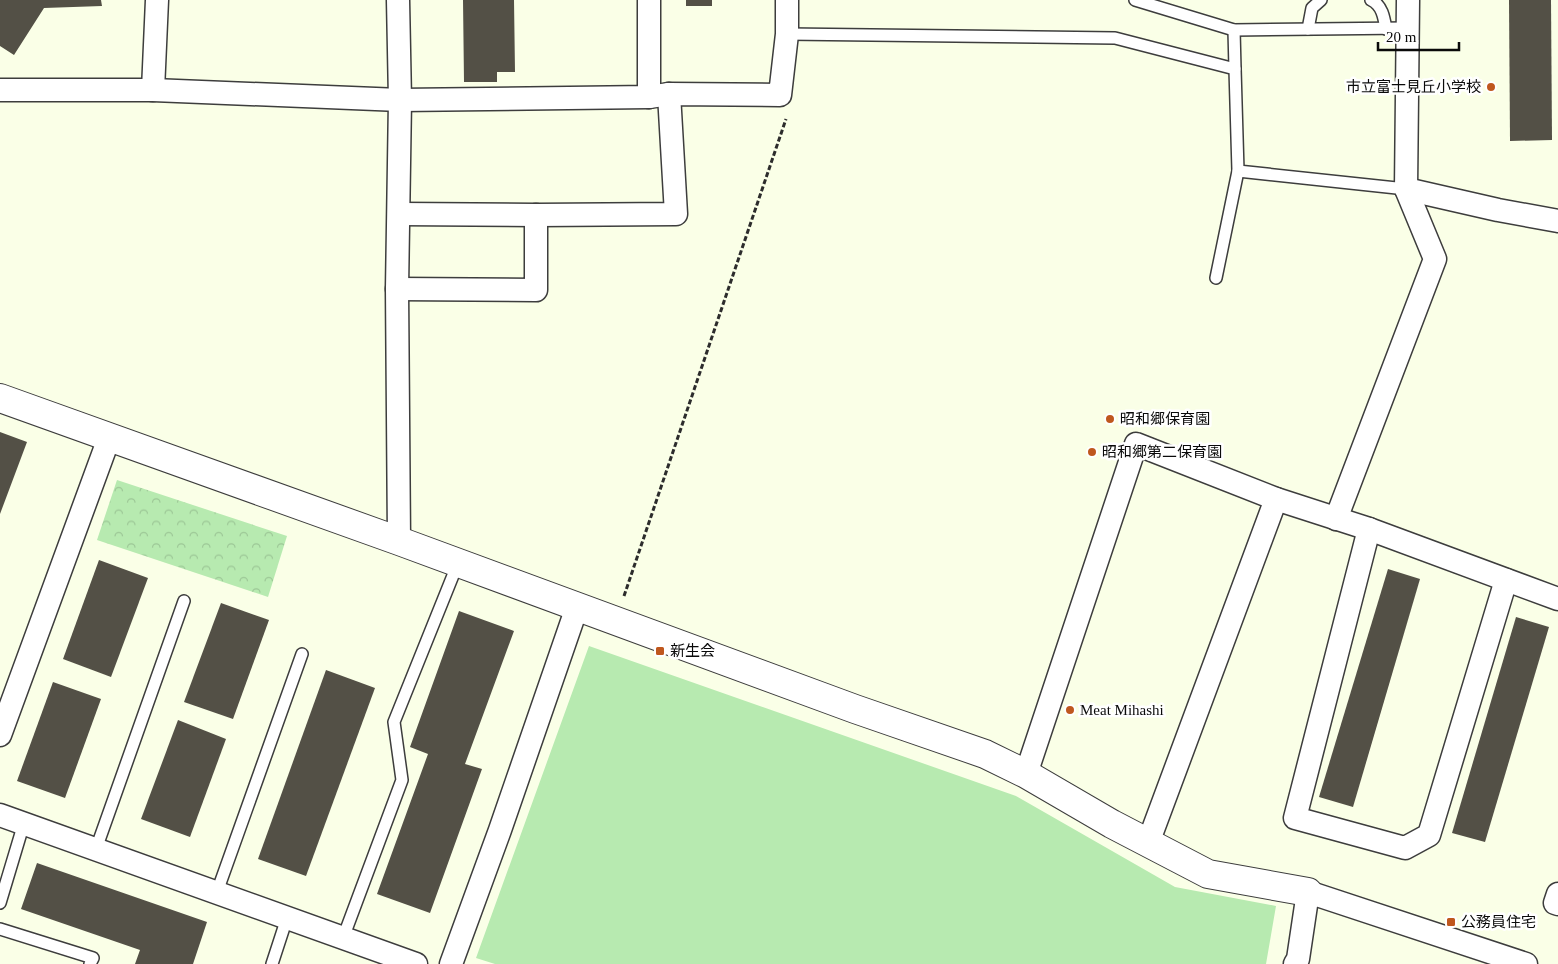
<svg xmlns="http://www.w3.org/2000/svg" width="1558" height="964" font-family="'Times New Roman','Noto Sans JP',serif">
<defs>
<pattern id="park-crowns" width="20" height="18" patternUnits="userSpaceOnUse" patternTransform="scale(1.25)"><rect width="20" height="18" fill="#b7eab0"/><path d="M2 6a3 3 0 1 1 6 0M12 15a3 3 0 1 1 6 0" fill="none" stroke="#9cc796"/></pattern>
</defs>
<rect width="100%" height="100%" fill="#faffe7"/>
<polygon fill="#b7eab0" points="589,646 1016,796 1175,887 1276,906 1266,964 495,964 476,958"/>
<polygon fill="url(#park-crowns)" points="117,480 287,536 268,597 97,540"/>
<g fill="#535046">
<polygon points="0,0 101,0 102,6 44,8 14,55 0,46"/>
<polygon points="463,0 514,0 515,72 497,72 497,82 464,82"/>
<rect x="686" y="0" width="26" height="6"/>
<polygon points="1509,0 1551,0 1552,140 1510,141"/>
<polygon points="0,432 27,442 0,514"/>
<polygon points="99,560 148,578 111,677 63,659"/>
<polygon points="1388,569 1420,579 1353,807 1319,797"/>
<polygon points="221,603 269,620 233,719 184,702"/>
<polygon points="459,611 514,631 465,764 482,769 430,913 377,894 428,754 410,747"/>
<polygon points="1516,617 1549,627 1485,842 1452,833"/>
<polygon points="326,670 375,688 306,876 258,859"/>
<polygon points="53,682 101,699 65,798 17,781"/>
<polygon points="178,720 226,739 190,837 141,819"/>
<polygon points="37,863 207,922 193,964 135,964 140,950 21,909"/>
</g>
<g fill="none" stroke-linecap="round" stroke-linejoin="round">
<defs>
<g id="service">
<polyline points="1135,0 1234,30 1407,28"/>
<path d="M1371,0C1382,5 1384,17 1386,29"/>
<polyline points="1308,29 1312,8 1321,0"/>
<polyline points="1234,30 1235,69"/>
<polyline points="787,34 1115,38 1235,69 1238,171 1406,189"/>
<polyline points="1216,278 1238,171"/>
<polyline points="96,849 184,601"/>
<polyline points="217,892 302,654"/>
<polyline points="0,903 24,823"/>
<polyline points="0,929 93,958 90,964"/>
<polyline points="343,938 402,780 394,722 458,563"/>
<polyline points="272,964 287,918"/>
</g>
<g id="minor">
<polyline points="398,0 400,100 397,289 399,541"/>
<polyline points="649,0 649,97"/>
<polyline points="0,90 153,90 400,100 649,97 669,94 780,95 787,34 787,0"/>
<polyline points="153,90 157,0"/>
<polyline points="1406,189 1498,210 1558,221"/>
<polyline points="399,214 536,215 676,214 669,94"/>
<polyline points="397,289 536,290 536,215"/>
<polyline points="1336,519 1435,259 1406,189 1408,0"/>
<polyline points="1369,529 1295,818 1405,848 1429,835 1506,580"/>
<polyline points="0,735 109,438"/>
<polyline points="1026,774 1136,444 1276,499 1369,529 1558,599"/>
<polyline points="0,815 416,964"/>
<polyline points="1148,843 1276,499"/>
<polyline points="1558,894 1555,903 1558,904"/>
<polyline points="451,964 500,830 577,607"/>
<polyline points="1295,964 1298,959 1308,892 1526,964"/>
</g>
<polyline id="tertiary" points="0,398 399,541 855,709 985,754 1026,774 1112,824 1208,874 1308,892"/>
</defs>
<use href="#service" stroke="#3d3d3d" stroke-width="14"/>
<use href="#minor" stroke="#3d3d3d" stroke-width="25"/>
<use href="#tertiary" stroke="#3d3d3d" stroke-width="30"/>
<polyline stroke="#2c2c2c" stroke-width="3" stroke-dasharray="5 2.5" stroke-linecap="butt" points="624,596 786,119"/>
<use href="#service" stroke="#fff" stroke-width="11"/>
<use href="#minor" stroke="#fff" stroke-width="22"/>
<use href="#tertiary" stroke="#fff" stroke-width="28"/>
</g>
<g fill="#bf571d" stroke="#fff" stroke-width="2">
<circle cx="1491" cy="87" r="5"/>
<circle cx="1110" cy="419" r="5"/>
<circle cx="1092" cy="452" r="5"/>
<rect x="655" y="646" width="10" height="10" rx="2.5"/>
<circle cx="1070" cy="710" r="5"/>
<rect x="1446" y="917" width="10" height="10" rx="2.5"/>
</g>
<g text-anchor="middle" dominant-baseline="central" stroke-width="5" stroke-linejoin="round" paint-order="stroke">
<g font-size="15" fill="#0a0a0a" stroke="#fff" text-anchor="start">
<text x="1481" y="87" text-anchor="end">市立富士見丘小学校</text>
<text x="1120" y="419">昭和郷保育園</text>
<text x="1102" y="452">昭和郷第二保育園</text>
<text x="670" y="651">新生会</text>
<text x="1080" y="710">Meat Mihashi</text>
<text x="1461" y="922">公務員住宅</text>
</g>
</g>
<path d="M1378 42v8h81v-8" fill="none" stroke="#0a0a0a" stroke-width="2.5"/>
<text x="1386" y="42" font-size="15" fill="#0a0a0a" stroke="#ffffff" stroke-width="4" paint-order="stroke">20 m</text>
</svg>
